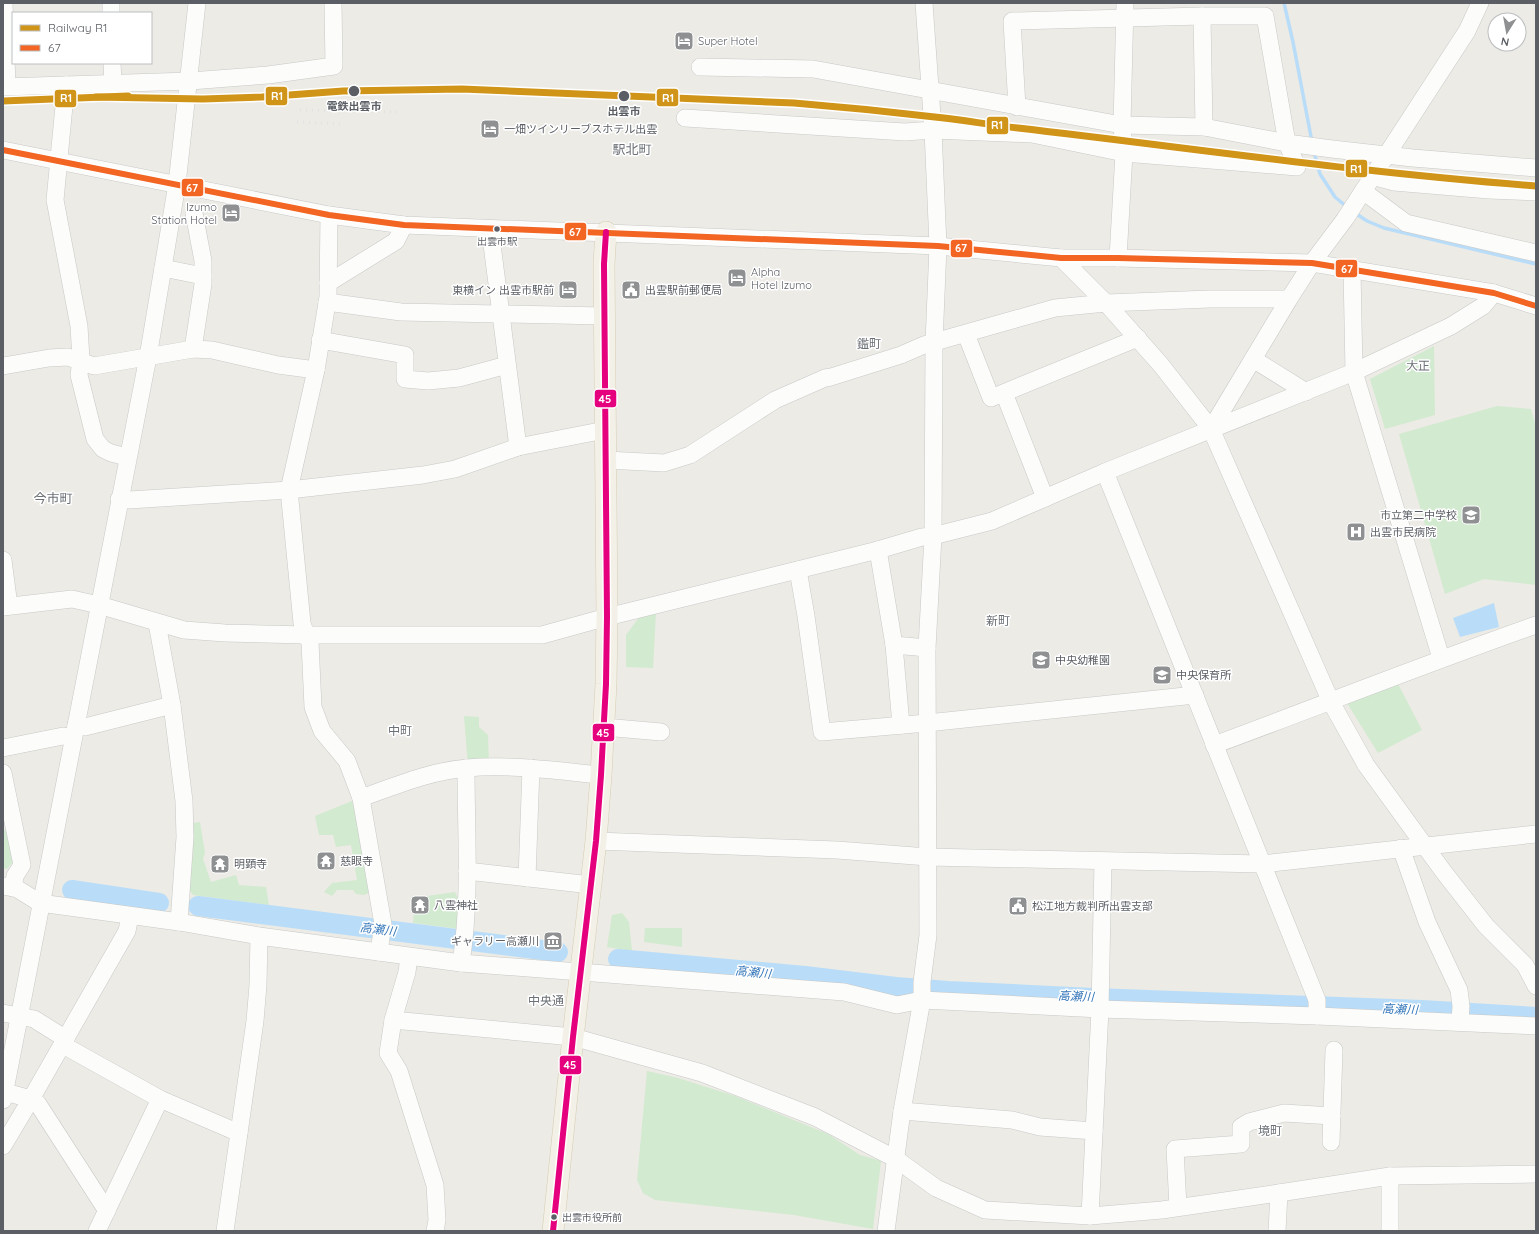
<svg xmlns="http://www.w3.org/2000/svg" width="1539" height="1234" font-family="Quicksand,'Noto Sans JP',sans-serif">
<rect width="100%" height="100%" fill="#ecebe6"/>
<g fill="#d2eacf">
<polygon points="1434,346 1435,415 1385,429 1370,379"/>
<polygon points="1497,406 1531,409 1536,426 1536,585 1484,579 1445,594 1399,434"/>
<polygon points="656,612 653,668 626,667 626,635 640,616"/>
<polygon points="1397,682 1422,730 1378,753 1347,703"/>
<polygon points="464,716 479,717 479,727 488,735 489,765 468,766"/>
<polygon points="352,801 364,848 372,891 364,895 356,894 353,890 337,890 332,896 324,892 332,883 357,880 351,845 336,847 333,835 319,835 315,816"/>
<polygon points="200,822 205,853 203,859 211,882 236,875 239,885 266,887 269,905 193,895 188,888 193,854 193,823"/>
<polygon points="3,830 8,831 15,859 7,869 3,868"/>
<polygon points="455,892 459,902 460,929 413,923 414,911 427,896"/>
<polygon points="622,913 629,922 632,951 607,947 612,915"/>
<polygon points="645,928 682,928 682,947 644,942"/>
<polygon points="647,1071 678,1078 735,1096 828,1134 860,1155 881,1161 873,1229 794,1215 655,1200 643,1193 637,1180"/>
</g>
<polygon fill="#b9ddf8" points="1494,603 1499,627 1460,637 1453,618"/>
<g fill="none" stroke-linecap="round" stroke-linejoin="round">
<g stroke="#b9ddf8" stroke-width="3.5">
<polyline points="1284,3 1293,42 1312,142"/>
<polyline points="1314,152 1320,174 1335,197 1347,207"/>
<polyline points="1355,213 1367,221 1384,228 1536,264"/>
</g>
<g stroke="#b9ddf8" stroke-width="20">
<polyline points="72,890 159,903"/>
<polyline points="198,906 558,952"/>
<polyline points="618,959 805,976 896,987 948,991 1093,998 1422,1010 1536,1017"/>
</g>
<defs>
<g id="minor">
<polyline points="4,3 7,86"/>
<polyline points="111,3 111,13"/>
<polyline points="1202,16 1204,127"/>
<polyline points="112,63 113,83"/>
<polyline points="700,67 813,69 1122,125 1204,127 1287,143 1332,149 1413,158 1536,168"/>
<polyline points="66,85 55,200 79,326 81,360 79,375 95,439 103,449 111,453 127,457"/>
<polyline points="3,87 190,81 268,75 334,66 333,3"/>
<polyline points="685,118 905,132 933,130 1032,134 1124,153 1297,167 1287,143 1265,16 1202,16 1012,21 1017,107"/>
<polyline points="3,150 329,215 404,225 938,246 1061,258 1118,258 1312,263 1494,293 1536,306"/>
<polyline points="1372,176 1394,182 1489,190 1536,192"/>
<polyline points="1363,191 1406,223 1536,253"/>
<polyline points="329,215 328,297 316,370 289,490 302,623 306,635 310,642 313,707 322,731 347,761 361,798 383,924 379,952"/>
<polyline points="490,229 518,447"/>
<polyline points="1061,258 1106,303 1161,365 1211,429 1331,702 1366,765 1443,871 1486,926 1525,965 1536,986"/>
<polyline points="1118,258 1124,153 1122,125 1125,3"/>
<polyline points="163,268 203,276"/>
<polyline points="1352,270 1354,372 1441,658"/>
<polyline points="328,283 396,241 404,225"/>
<polyline points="327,302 401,312 604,316"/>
<polyline points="966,334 991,398 1138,338"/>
<polyline points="320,340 405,355 405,379 428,381 459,378 507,365"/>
<polyline points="193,349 203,284 203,261 194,213"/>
<polyline points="1253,359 1306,392"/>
<polyline points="3,366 49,358 68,357 94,366 193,349 212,350 278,365 316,370"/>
<polyline points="1004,393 1045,498"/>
<polyline points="1211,429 1289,299 1312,263 1345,219 1467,31 1480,3"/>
<polyline points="606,460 664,463 690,455 775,400 825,378 831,377 901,355 924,345 1055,308 1106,303 1210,299 1289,299"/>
<polyline points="1105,472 1317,1000 1317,1016"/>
<polyline points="119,499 129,500 289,490 423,475 455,469 518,447 605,430"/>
<polyline points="878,550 894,645 927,648"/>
<polyline points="3,560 9,606"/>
<polyline points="798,570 806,616 822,732 927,723 1195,695"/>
<polyline points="3,607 72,599 99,605 184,630 225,633 306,635 542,635 607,617 878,550 922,537 933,536 992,521 1105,472 1354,372 1451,326 1483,306 1494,293"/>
<polyline points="157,623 172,705 184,801 185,837 179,922"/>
<polyline points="894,645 901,725"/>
<polyline points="76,725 85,727 172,705"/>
<polyline points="604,727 661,732"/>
<path d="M1214,745C1322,705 1428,663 1536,625"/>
<polyline points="3,748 63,736 73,738"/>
<polyline points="3,773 22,865 15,876 13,888"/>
<path d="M361,798C395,786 430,771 467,768C511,764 557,771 601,775"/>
<polyline points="596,841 837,850 928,857 1262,864 1536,834"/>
<polyline points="1401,848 1427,922 1459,990 1461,1006 1460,1021"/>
<polyline points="467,871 591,885"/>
<polyline points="527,878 531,768"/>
<polyline points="3,886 16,888 40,903 179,922 259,936 461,963 844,992 897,1005 922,1000 1100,1009 1317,1016 1536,1026"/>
<polyline points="409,957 407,972 393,1020 388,1053 399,1071 435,1185 437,1220 435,1231"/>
<path d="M461,963C471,899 466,833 466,768"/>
<polyline points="3,1013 34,1019 66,1039"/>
<polyline points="393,1020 573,1037 702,1073 815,1117 896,1159 936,1188 985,1210 1090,1216 1162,1210 1279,1193 1390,1176 1536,1174"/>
<polyline points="63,1045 160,1099 239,1133"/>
<polyline points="5,1092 31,1099 127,931 130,916"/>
<polyline points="3,1100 148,357 177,184 197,3"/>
<polyline points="902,1111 1012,1120 1040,1127 1094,1131"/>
<polyline points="1331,1142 1334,1050"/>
<polyline points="3,1146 31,1099 38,1104 107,1211"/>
<polyline points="1178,1207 1175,1149 1241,1144 1241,1127 1249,1122 1284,1113 1332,1116"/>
<polyline points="1090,1216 1100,1009 1103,861"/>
<polyline points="97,1231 160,1099"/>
<polyline points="225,1231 255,1021 258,985 259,936"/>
<polyline points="886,1231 902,1111 922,1000 922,982 928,935 927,648 933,536 934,343 938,246 933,130 924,3"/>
<polyline points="1277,1231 1279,1193"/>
<polyline points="1390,1231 1390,1176"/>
</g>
<polyline id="major" points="553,1231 573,1037 596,841 601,775 606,684 607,617 604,264 606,232"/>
</defs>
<use href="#minor" stroke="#c8c8c7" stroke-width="18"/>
<use href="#major" stroke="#d6ccb2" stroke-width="22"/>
<use href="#minor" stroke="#fcfcfb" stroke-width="17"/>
<use href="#major" stroke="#f3f1e7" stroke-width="21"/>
<g stroke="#e3e2e3" stroke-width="3" stroke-dasharray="1 5" stroke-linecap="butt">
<path d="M262,97L343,91L462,89L794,103C869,109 943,117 1016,128"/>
<polyline points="300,110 398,112"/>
<polyline points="297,122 344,124"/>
</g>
<defs>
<polyline id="bus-1" points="3,150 329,215 404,225 938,246 1061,258 1118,258 1312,263 1494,293 1536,306"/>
<polyline id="bus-2" points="553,1231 573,1037 596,841 601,775 606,684 607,617 604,264 606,232"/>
</defs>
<use href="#bus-1" stroke="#fff" stroke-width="9"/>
<use href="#bus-2" stroke="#fff" stroke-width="9"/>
<use href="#bus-1" stroke="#f26522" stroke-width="6"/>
<use href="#bus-2" stroke="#e5007d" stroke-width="6"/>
<defs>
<g id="rail-1">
<path d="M96,97L203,99L262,97L343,91L462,89L794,103C844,107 894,112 944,118C968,121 993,125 1018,128C1191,148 1363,173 1536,186"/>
<polyline points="3,101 128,96"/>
</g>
</defs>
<use href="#rail-1" stroke="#fff" stroke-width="10"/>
<use href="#rail-1" stroke="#d09419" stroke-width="7"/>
</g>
<defs>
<symbol id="hotel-square" viewBox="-11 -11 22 22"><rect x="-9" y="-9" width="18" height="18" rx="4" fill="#8e9092" stroke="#fff"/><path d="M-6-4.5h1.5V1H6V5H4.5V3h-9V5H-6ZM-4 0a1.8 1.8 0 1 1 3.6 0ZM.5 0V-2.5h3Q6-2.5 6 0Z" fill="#fff"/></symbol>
<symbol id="civic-square" viewBox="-11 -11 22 22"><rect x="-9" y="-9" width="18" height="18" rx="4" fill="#8e9092" stroke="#fff"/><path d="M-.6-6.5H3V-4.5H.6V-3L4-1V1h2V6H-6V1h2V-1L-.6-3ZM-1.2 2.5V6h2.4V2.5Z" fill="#fff"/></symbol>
<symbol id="school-square" viewBox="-11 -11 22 22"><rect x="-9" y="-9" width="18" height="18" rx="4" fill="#8e9092" stroke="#fff"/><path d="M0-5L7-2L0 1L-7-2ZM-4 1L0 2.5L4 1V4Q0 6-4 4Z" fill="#fff"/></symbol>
<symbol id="hospital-square" viewBox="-11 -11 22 22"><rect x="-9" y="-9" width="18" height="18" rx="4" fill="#8e9092" stroke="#fff"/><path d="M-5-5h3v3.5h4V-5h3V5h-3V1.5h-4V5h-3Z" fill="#fff"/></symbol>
<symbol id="temple-square" viewBox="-11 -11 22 22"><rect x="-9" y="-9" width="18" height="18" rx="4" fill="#8e9092" stroke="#fff"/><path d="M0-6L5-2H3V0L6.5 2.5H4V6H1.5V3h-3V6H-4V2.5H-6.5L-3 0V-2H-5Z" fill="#fff"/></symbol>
<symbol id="museum-square" viewBox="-11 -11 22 22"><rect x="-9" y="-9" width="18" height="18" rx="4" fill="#8e9092" stroke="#fff"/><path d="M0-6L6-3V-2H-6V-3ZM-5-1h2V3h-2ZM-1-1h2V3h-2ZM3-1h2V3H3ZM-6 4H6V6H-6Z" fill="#fff"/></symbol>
</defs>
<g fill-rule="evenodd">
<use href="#hotel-square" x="673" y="30" width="22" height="22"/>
<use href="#hotel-square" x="479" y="118" width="22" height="22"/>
<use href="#hotel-square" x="220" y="202" width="22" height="22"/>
<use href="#hotel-square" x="726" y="267" width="22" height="22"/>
<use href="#hotel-square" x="557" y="279" width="22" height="22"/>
<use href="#civic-square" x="620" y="279" width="22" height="22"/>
<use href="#school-square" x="1460" y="504" width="22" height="22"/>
<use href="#hospital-square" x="1345" y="521" width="22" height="22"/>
<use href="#school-square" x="1030" y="649" width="22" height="22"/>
<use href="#school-square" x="1151" y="664" width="22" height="22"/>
<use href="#temple-square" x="315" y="850" width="22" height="22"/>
<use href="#temple-square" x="209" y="853" width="22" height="22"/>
<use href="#temple-square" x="409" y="894" width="22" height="22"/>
<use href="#civic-square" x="1007" y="895" width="22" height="22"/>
<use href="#museum-square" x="542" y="930" width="22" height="22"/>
</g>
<g fill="#5b5f65" stroke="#fff" stroke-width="1.5">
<circle cx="354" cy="91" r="6"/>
<circle cx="624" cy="96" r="6"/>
<circle cx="497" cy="229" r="3.5"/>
<circle cx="554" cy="1217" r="3.5"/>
</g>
<g text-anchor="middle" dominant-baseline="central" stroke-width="3" stroke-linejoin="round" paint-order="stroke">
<g font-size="10" fill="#5b5f65" stroke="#fff">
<text x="497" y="241">出雲市駅</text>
<text x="562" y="1217" text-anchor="start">出雲市役所前</text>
</g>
<g font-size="11" fill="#5b5f65" stroke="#fff" text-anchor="start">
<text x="698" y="41">Super Hotel</text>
<text x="504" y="129">一畑ツインリーブスホテル出雲</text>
<text x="217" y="207" text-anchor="end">Izumo<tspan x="217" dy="13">Station Hotel</tspan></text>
<text x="751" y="272">Alpha<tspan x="751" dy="13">Hotel Izumo</tspan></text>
<text x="554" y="290" text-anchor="end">東横イン 出雲市駅前</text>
<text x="645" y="290">出雲駅前郵便局</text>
<text x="1457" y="515" text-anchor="end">市立第二中学校</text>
<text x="1370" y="532">出雲市民病院</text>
<text x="1055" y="660">中央幼稚園</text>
<text x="1176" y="675">中央保育所</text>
<text x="340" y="861">慈眼寺</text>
<text x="234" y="864">明顕寺</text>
<text x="434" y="905">八雲神社</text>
<text x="1032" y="906">松江地方裁判所出雲支部</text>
<text x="539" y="941" text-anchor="end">ギャラリー高瀬川</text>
</g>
<g font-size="11" font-weight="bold" fill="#5b5f65" stroke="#fff">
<text x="354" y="106">電鉄出雲市</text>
<text x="624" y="111">出雲市</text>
</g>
<g font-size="12" fill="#6c7177" stroke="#fff">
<text x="869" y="343">鑑町</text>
<text x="1418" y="365">大正</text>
<text x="998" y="620">新町</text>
<text x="400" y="730">中町</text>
<text x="546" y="1000">中央通</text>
<text x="1270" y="1130">境町</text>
</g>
<g font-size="12" font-style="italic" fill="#3778ba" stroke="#fff">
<text transform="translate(378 929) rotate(7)">高瀬川</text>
<text transform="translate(753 972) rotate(6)">高瀬川</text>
<text transform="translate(1076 996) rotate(2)">高瀬川</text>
<text transform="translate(1400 1009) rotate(2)">高瀬川</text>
</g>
<g font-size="13" fill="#6c7177" stroke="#fff">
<text x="632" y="149">駅北町</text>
<text x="53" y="498">今市町</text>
</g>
</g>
<g stroke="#fff" stroke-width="1.5">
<rect x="265" y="86" width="23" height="20" rx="4" fill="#d09419"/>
<rect x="656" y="88" width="23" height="19" rx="4" fill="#d09419"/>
<rect x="54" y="89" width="23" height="19" rx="4" fill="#d09419"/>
<rect x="986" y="116" width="23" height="19" rx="4" fill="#d09419"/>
<rect x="1345" y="159" width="23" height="19" rx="4" fill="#d09419"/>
<rect x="181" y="178" width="23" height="19" rx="4" fill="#f26522"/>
<rect x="564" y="222" width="23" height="19" rx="4" fill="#f26522"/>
<rect x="950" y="239" width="23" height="19" rx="4" fill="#f26522"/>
<rect x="1335" y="259" width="23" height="19" rx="4" fill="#f26522"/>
<rect x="594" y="389" width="23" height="19" rx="4" fill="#e5007d"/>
<rect x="592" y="723" width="23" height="19" rx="4" fill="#e5007d"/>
<rect x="559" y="1055" width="23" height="20" rx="4" fill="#e5007d"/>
</g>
<g font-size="11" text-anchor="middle" font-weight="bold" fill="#fff">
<text x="277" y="100">R1</text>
<text x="668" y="102">R1</text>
<text x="66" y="102">R1</text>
<text x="997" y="129">R1</text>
<text x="1356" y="173">R1</text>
<text x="192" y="192">67</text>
<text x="575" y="236">67</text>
<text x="961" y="252">67</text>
<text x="1347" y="273">67</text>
<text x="605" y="403">45</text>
<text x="603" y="737">45</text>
<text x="570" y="1069">45</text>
</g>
<rect width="1539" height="1234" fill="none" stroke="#5b5f65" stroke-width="8"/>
<rect x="12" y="12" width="140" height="52" fill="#ffffff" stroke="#bdbfc1"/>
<rect x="20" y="25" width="20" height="6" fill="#d09419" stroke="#bdbfc1"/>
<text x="48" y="32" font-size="12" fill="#5b5f65">Railway R1</text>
<rect x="20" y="45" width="20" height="6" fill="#f26522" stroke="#bdbfc1"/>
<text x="48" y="52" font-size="12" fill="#5b5f65">67</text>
<g transform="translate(1507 32) rotate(191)"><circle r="19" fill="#ffffff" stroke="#bdbfc1"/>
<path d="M0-3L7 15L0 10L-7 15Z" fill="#8e9092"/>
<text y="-6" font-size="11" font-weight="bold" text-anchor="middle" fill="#5b5f65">N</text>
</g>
</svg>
